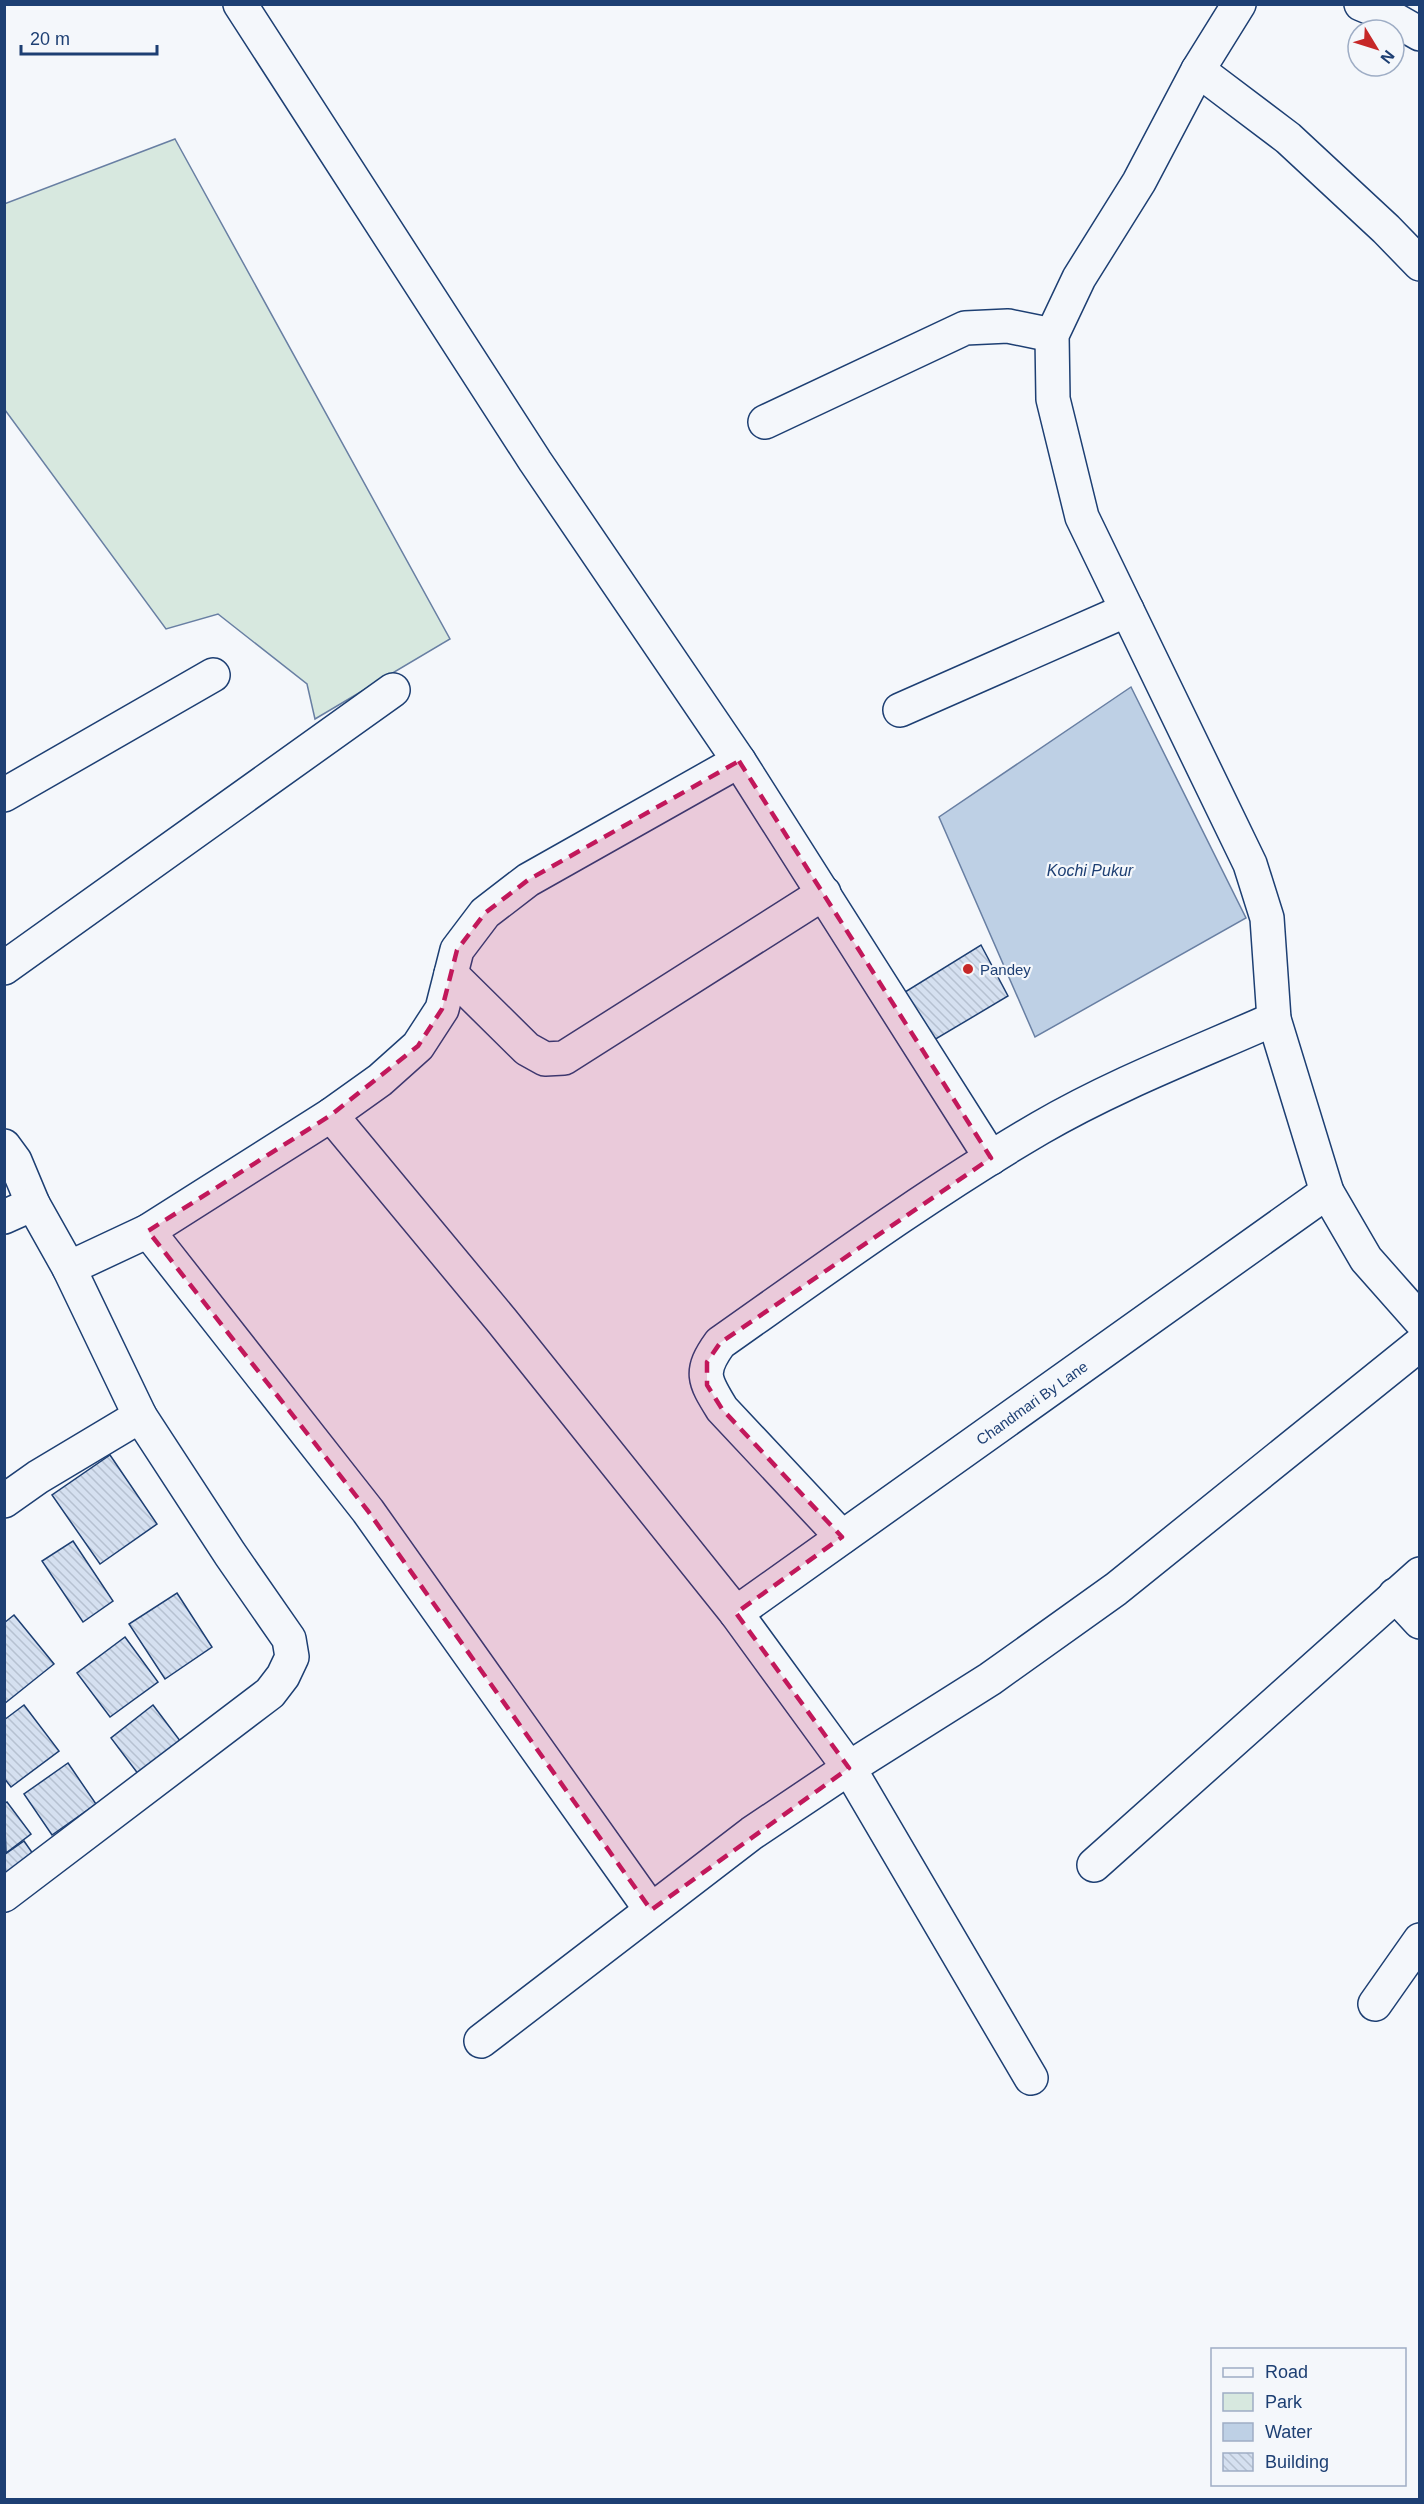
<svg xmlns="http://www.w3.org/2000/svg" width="1424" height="2504" font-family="Helvetica,sans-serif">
<defs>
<pattern id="building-back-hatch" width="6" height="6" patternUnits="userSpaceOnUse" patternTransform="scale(1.5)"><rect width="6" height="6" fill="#d5e0f0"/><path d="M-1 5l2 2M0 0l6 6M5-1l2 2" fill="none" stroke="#b6c1d1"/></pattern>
</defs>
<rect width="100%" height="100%" fill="#f4f7fb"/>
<polygon fill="#d7e8df" stroke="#687fa3" stroke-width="1.5" points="175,139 450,639 315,719 307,684 218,614 166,629 5,410 4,204"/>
<polygon fill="#bed0e5" stroke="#687fa3" stroke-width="1.5" points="1131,687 1246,918 1035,1037 939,817"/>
<g fill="url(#building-back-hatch)" stroke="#1d3f73" stroke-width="1.5">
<polygon points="981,945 1008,996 934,1040 905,992"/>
<polygon points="110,1455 157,1524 100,1564 52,1495"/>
<polygon points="73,1541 113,1601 83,1622 42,1561"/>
<polygon points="177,1593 212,1647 165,1679 129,1624"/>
<polygon points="14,1615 54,1664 4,1704 4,1623"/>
<polygon points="125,1637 158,1682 110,1717 77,1673"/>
<polygon points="24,1705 59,1751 11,1787 4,1778 4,1720"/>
<polygon points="153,1705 184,1746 142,1779 111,1738"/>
<polygon points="68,1763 96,1804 52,1835 24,1794"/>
<polygon points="7,1802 31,1834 6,1853 4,1804"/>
<polygon points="24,1841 38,1861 4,1885 4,1855"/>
</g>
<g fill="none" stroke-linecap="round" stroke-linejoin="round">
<defs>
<g id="minor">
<polyline points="240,4 535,461 739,761 991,1158"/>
<polyline points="1239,4 1198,70 1139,182 1079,278 1052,335 1053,399 1082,517 1250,864 1267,918 1274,1019 1327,1192 1366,1259 1420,1320"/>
<polyline points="1361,4 1385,14 1420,34"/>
<polyline points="1198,70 1288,138 1386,229 1420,264"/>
<polyline points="765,422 965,328 1008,326 1052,335"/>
<polyline points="900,710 1127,610"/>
<polyline points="4,795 213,675"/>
<polyline points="4,968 393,690"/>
<polyline points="451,974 527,1049 545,1059 564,1058 824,893"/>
<polyline points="331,1115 502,1321 736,1613 849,1768 1031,2078"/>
<polyline points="4,1146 15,1161 33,1204 69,1268 140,1416 230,1554 289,1639 292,1657 283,1676 270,1693 4,1895"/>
<polyline points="4,1217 33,1204"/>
<polyline points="148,1231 368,1511 651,1910"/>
<polyline points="69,1268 148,1231 331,1115 380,1080 418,1046 442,1009 457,950 485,913 528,880 739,761"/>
<polyline points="4,1501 38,1477 140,1416"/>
<path d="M842,1537L722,1409C704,1380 699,1372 720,1343C825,1269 929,1193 1040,1128C1114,1085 1195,1054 1274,1019"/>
<polyline points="1395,1595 1420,1622"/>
<path id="s1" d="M736,1613L1327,1192"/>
<polyline points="1094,1865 1420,1574"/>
<polyline points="1375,2004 1420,1940"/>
<polyline points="481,2041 752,1833 849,1768 990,1679 1116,1589 1420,1344"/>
</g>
</defs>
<use href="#minor" stroke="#1d3f73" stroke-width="36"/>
<use href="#minor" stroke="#f4f7fb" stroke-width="33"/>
</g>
<path fill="#c2185b" fill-opacity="0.2" stroke="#c2185b" stroke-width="4.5" stroke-dasharray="12 8" stroke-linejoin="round" d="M739,761L991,1158L720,1343L707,1362V1385L722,1409L842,1537L736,1613L849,1768L651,1910L368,1511L148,1231L331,1115L418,1046L442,1009L457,950L485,913L528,880Z"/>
<circle fill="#c62828" stroke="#f4f7fb" stroke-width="2" cx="968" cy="969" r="6"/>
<g text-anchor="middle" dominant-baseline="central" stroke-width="4.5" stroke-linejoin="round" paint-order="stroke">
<g font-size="15" fill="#1d3f73" stroke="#f4f7fb" text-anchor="start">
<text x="980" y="969">Pandey</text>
</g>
<g font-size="15" fill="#1d3f73" stroke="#f4f7fb">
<text stroke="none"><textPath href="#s1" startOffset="363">Chandmari By Lane</textPath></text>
</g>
<g font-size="16" font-style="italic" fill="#1d3f73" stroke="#f4f7fb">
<text x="1090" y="870">Kochi Pukur</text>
</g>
</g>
<rect width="1424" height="2504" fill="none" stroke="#1d3f73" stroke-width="12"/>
<rect x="1211" y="2348" width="195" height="138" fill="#f4f7fb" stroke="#9eadc5" stroke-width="1.5"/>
<rect x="1223" y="2368" width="30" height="9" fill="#f4f7fb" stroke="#9eadc5" stroke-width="1.5"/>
<text x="1265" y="2378" font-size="18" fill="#1d3f73">Road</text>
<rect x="1223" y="2393" width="30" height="18" fill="#d7e8df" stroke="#9eadc5" stroke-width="1.5"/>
<text x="1265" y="2408" font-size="18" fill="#1d3f73">Park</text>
<rect x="1223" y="2423" width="30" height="18" fill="#bed0e5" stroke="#9eadc5" stroke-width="1.5"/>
<text x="1265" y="2438" font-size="18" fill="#1d3f73">Water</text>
<rect x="1223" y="2453" width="30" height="18" fill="url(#building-back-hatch)" stroke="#9eadc5" stroke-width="1.5"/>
<text x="1265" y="2468" font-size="18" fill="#1d3f73">Building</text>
<g transform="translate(1376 48) rotate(128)"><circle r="28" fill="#f4f7fb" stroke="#9eadc5" stroke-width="1.5"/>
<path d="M0-4.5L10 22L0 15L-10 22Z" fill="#c62828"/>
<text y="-9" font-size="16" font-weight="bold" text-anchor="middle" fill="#1d3f73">N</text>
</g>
<path d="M21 45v9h136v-9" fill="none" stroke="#1d3f73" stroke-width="3"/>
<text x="30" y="45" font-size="18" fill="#1d3f73" stroke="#f4f7fb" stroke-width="4.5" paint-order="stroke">20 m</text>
</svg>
